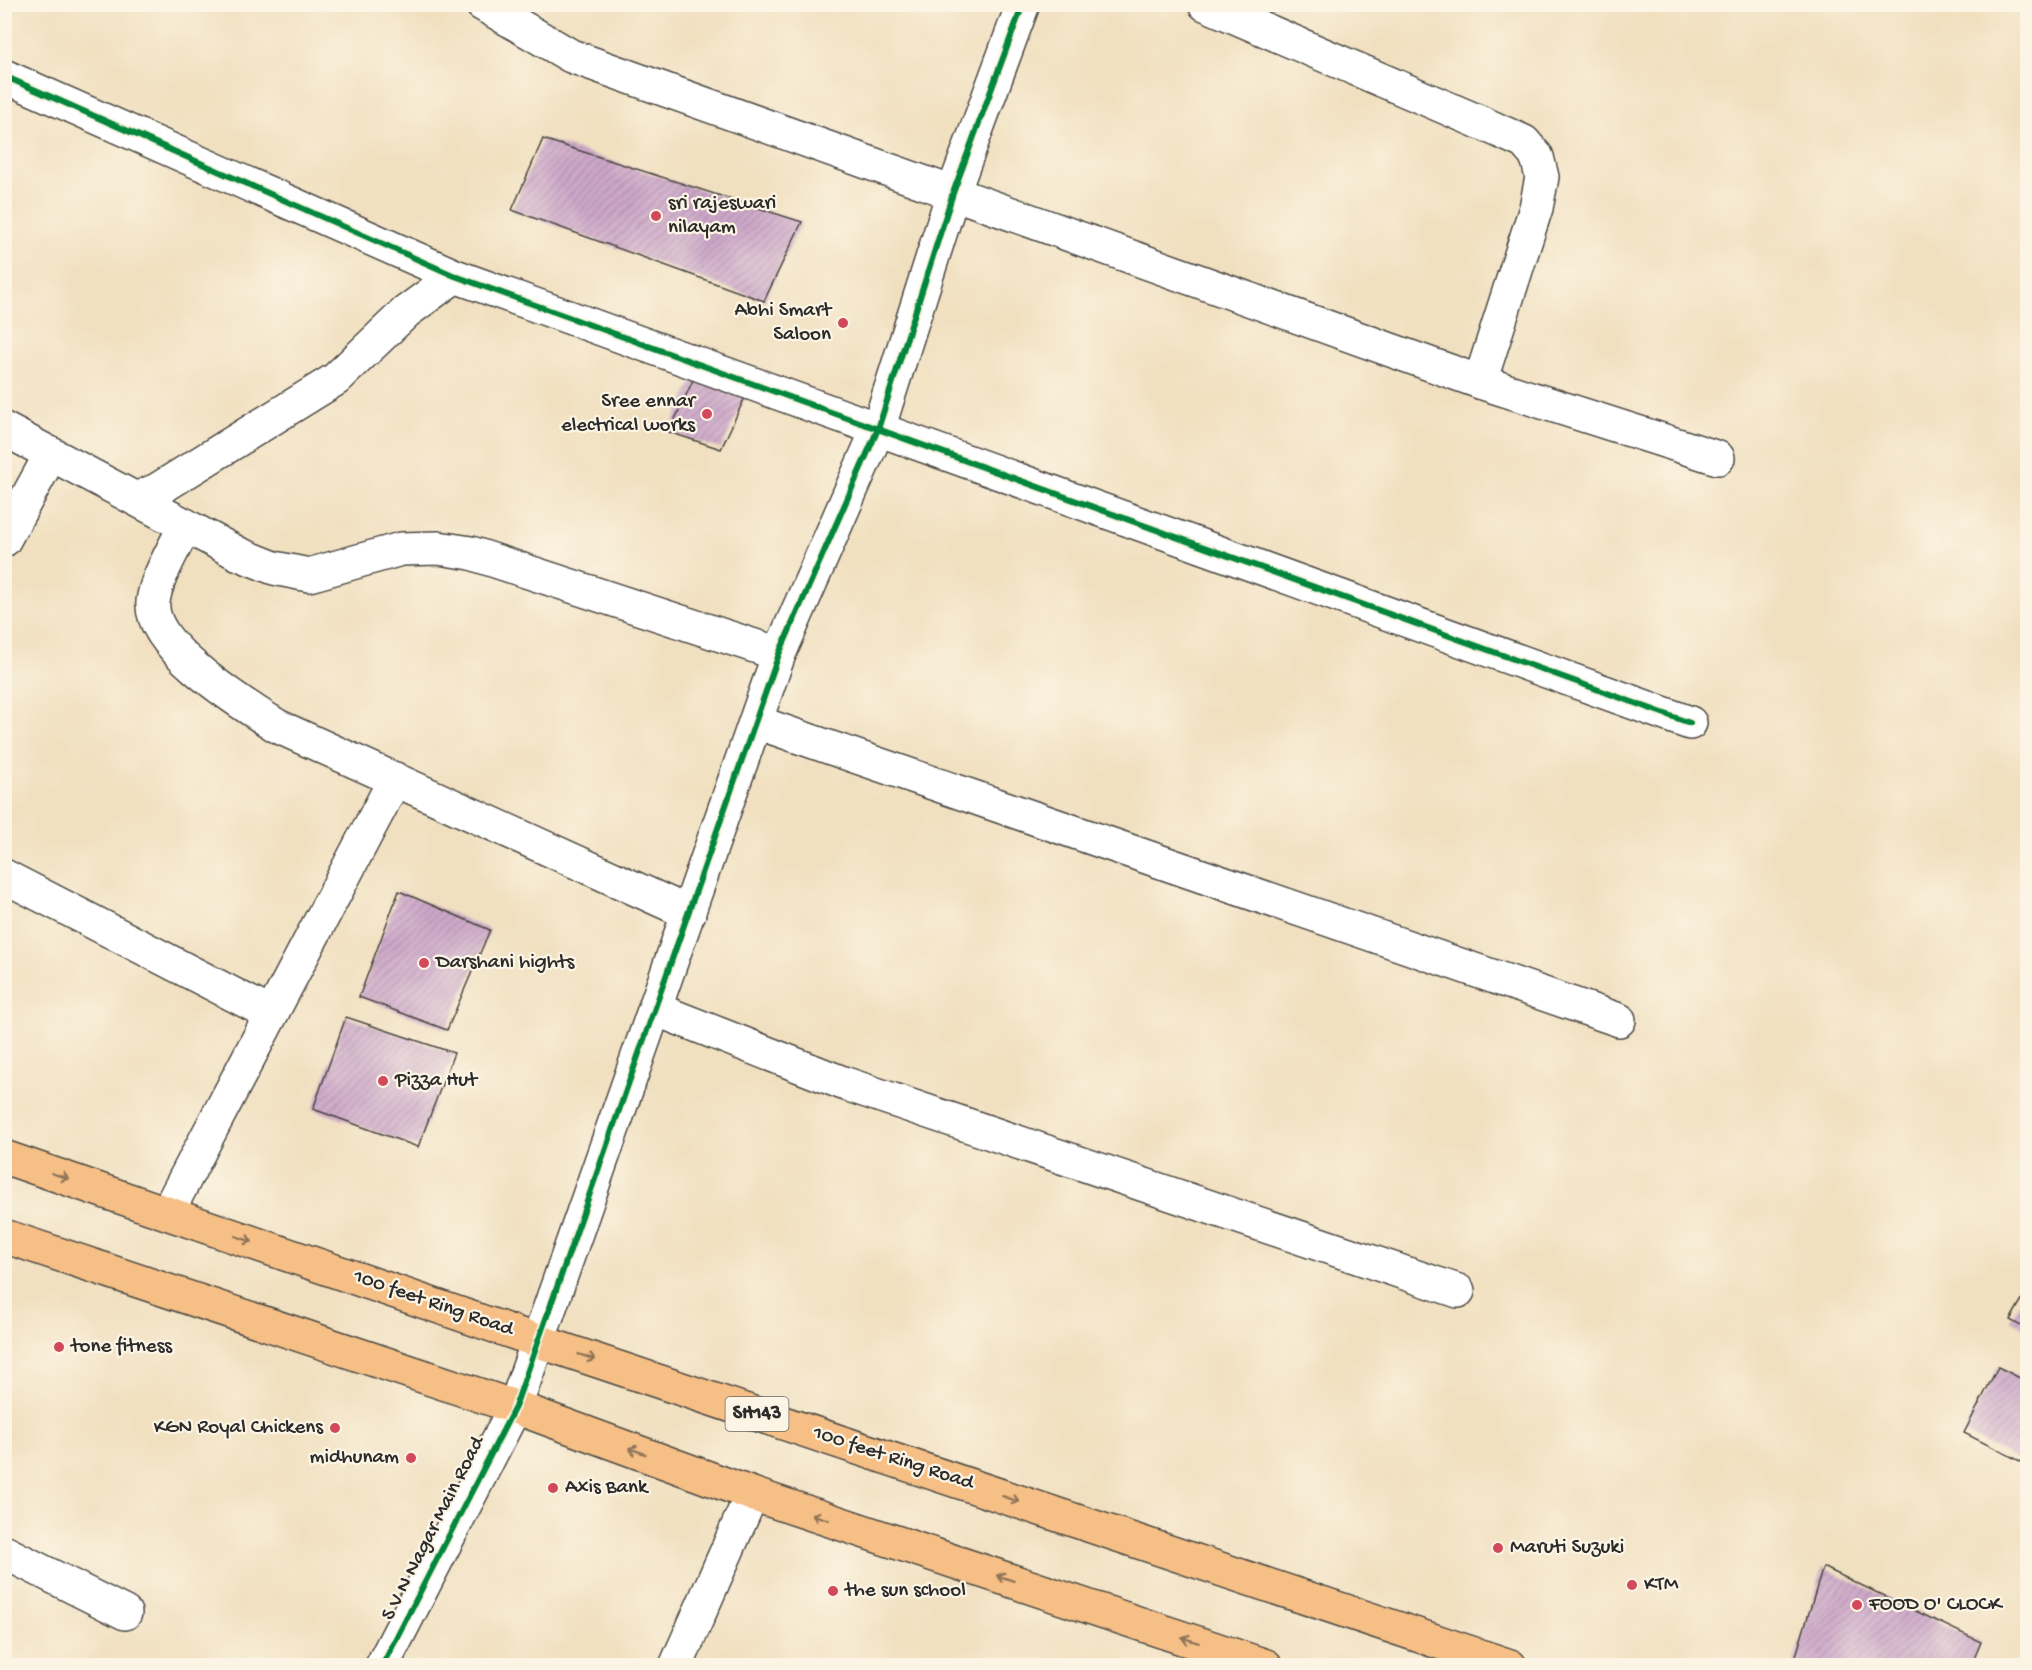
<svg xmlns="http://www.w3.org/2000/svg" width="2032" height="1670" font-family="'Gochi Hand',sans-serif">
<defs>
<pattern id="building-hatch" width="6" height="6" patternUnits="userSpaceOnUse" patternTransform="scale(1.5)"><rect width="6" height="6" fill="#cea8ca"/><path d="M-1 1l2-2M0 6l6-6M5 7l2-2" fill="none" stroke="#a789a4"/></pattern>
</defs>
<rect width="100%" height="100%" fill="#fcf5e5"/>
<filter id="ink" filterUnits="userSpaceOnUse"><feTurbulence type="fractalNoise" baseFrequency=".0167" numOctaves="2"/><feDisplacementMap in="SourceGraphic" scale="12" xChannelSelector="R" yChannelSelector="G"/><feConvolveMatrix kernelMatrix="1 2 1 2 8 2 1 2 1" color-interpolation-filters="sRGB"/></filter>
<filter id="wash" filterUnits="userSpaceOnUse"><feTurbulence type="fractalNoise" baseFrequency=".008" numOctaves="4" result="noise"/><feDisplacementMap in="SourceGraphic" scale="24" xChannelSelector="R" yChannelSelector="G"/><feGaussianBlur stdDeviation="1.35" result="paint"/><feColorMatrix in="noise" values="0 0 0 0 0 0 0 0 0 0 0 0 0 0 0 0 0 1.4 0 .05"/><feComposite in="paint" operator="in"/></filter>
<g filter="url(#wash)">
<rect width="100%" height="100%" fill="#f1e0c0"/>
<g id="blocks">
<g fill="url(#building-hatch)">
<polygon points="543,139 802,222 764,301 512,210"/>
<polygon points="694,378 746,395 721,449 669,432"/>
<polygon points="399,891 490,930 447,1030 359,997"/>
<polygon points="346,1017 454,1053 418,1147 313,1109"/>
<polygon points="2028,1289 2028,1330 2010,1320"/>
<polygon points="1998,1367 2028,1382 2028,1465 1964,1433"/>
<polygon points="1823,1567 1981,1642 1971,1666 1803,1666 1794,1662"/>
</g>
</g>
</g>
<g filter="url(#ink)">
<use href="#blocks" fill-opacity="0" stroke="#494641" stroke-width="1.5"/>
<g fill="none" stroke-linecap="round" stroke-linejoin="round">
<defs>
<g id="minor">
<polyline points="482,4 571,56 1480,382 1718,458"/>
<polyline points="1205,4 1484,124 1524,142 1537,157 1542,177 1536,208 1480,382"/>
<polyline points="4,76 455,276 1690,723"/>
<polyline points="4,429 239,554 274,568 309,575 401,549 438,548 471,553 779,654"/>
<polyline points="136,499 157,490 336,379 406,312 455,276"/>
<path d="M185,525C175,548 156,577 153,602C149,647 244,705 277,726L689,913"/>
<polyline points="4,540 51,454"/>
<polyline points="756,722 1619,1020"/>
<polyline points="4,876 271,1014"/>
<polyline points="655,1009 843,1083 1458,1291"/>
<polyline points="167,1213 395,779"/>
<polyline points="4,1552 125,1613"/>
<polyline points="382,1666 515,1407 779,654 878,429 953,193 1023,4"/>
<polyline points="676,1666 752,1494"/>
</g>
<g id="major">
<polyline points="4,1157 538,1341 1510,1666"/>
<polyline points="4,1236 515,1407 752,1494 1266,1666"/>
</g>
</defs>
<use href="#minor" stroke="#494641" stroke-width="36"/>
<use href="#major" stroke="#494641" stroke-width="36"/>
<use href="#minor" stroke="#fff" stroke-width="33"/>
<use href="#major" stroke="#f5bf86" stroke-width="33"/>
<defs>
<g id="cycleway">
<polyline points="4,76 455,276 1690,723"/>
<polyline points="382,1666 515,1407 779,654 878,429 953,193 1023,4"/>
</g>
</defs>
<use href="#cycleway" stroke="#fcf5e5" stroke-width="10"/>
<use href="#cycleway" stroke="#00873e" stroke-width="6"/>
</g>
<defs><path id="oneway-shaft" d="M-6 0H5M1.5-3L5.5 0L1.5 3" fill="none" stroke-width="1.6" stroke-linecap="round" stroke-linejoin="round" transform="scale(1.5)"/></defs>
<g stroke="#907558">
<use href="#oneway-shaft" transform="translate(60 1176) rotate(19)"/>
<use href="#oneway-shaft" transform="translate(244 1239) rotate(19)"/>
<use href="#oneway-shaft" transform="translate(587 1357) rotate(18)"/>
<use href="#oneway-shaft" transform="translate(637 1451) rotate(-160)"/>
<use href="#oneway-shaft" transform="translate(1011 1499) rotate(18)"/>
<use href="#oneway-shaft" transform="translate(820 1517) rotate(-162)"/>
<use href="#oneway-shaft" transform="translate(1005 1578) rotate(-162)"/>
<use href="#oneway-shaft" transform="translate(1190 1640) rotate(-162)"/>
</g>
</g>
<g fill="#d1495b" stroke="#fcf5e5" stroke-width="2">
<circle cx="656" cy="216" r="6"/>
<circle cx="843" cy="323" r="6"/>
<circle cx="707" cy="414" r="6"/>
<circle cx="424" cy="963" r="6"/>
<circle cx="383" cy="1081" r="6"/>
<circle cx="59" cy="1347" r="6"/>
<circle cx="335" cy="1428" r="6"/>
<circle cx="411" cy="1458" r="6"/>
<circle cx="553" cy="1488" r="6"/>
<circle cx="1498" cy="1548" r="6"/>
<circle cx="1632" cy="1585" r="6"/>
<circle cx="833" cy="1591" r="6"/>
<circle cx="1857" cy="1605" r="6"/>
</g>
<g text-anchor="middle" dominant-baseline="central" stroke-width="4.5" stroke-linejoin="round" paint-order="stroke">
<rect fill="#fcf5e5" stroke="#6a6863" stroke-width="1.5" x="725.5" y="1397" width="63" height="34" rx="4.5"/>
<g font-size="20" font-weight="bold" fill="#2b2b2b">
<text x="757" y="1414">SH143</text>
</g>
<g font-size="21" fill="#2b2b2b" stroke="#fcf5e5" text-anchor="start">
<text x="668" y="204">sri rajeswari<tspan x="668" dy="24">nilayam</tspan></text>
<text x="831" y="311" text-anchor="end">Abhi Smart<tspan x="831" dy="24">Saloon</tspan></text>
<text x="695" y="402" text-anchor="end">Sree ennar<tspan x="695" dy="24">electrical works</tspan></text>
<text x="436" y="963">Darshani hights</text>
<text x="395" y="1081">Pizza Hut</text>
<text x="71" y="1347">tone fitness</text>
<text x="323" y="1428" text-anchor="end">KGN Royal Chickens</text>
<text x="399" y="1458" text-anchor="end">midhunam</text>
<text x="565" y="1488">Axis Bank</text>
<text x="1510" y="1548">Maruti Suzuki</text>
<text x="1644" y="1585">KTM</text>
<text x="845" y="1591">the sun school</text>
<text x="1869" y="1605">FOOD O' CLOCK</text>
</g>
<g font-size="21" fill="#2b2b2b" stroke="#fcf5e5">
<text transform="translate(433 1304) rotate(19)">100 feet Ring Road</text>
<text transform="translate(893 1459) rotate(18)">100 feet Ring Road</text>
<text transform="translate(434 1529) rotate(-63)">S V N Nagar Main Road</text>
</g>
</g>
<rect width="2032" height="1670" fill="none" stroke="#fcf5e5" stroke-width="24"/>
</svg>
